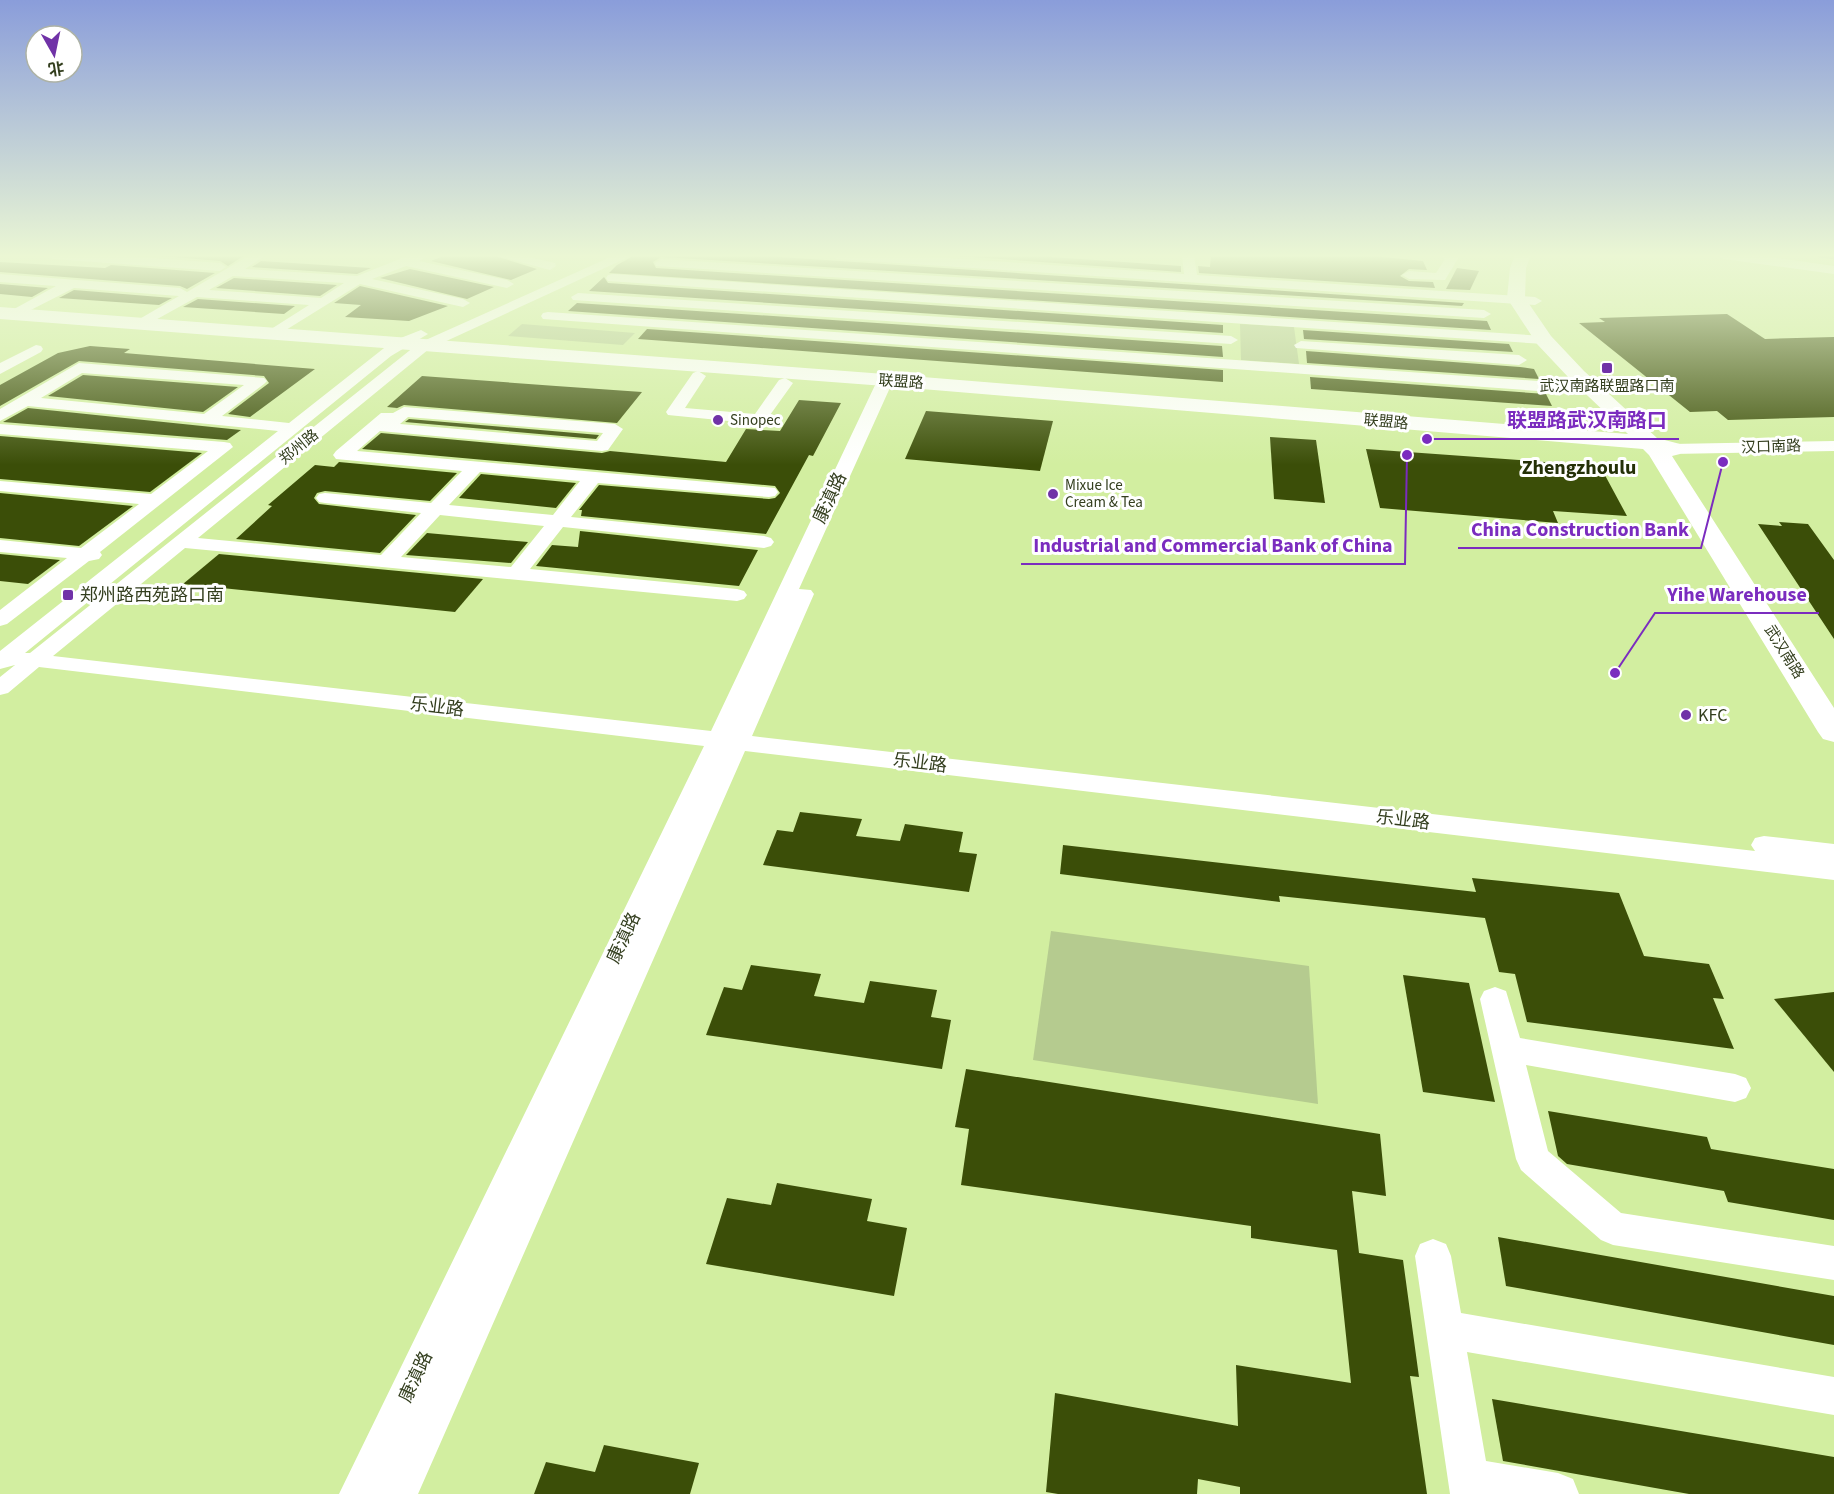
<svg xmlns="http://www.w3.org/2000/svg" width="1834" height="1494" font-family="'Source Sans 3','Noto Sans SC',sans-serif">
<rect width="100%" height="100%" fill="#d2eea0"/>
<g fill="#b5cb8f">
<polygon points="522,324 635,333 623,345 508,336"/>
<polygon points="1240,324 1294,327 1299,364 1241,360"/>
<polygon points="1051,931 1309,966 1318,1104 1033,1060"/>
</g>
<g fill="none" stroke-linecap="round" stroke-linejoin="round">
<polyline stroke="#7e6894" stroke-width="4.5" points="1819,255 1834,257"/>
</g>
<g fill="#3b4e08">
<polygon points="150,255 245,255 228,266 220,261"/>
<polygon points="446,255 492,255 537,269 511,280 431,261"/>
<polygon points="635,255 750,255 1464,303 1462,306 661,257 653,262 656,268 1487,321 1491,330 609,273 617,265"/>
<polygon points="943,255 1023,255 1181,266 1181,272"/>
<polygon points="1211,255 1363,255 1423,261 1427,270 1409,269 1400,276 1409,281 1433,282 1435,288 1199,273 1198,266 1210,267"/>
<polygon points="261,261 371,268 357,274 252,267"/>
<polygon points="0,262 105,268 111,265 215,273 187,289 180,286 0,272"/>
<polygon points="1457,268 1479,271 1470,290 1446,289"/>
<polygon points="410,269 494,287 467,299 380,278"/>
<polygon points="604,277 608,283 1223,325 1223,333 589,291"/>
<polygon points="234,278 337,285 320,296 216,288"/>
<polygon points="0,284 48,288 32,297 0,294"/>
<polygon points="360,286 448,306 409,321 345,317 361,305 334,303"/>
<polygon points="74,290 172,298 159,305 59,298"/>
<polygon points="198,299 295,306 284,314 183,307"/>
<polygon points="577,303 1222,346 1223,357 568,311"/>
<polygon points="1727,314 1765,339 1834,337 1834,417 1728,420 1717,411 1690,412 1579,323 1605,322 1599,318"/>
<polygon points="647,329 1223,370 1223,382 638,339"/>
<polygon points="1303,330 1509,344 1513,352 1304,339"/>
<polygon points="90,346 130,349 124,353 315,369 250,417 228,414 269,383 264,376 79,361 0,406 0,385 58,353"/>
<polygon points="1306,351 1520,367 1534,369 1539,379 1307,363"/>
<polygon points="83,375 238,387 203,412 48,396"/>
<polygon points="422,376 556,386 642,392 617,423 404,405 395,409 397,408 387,407"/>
<polygon points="1310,377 1546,394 1552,406 1311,389"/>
<polygon points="799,400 841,403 813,456 809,455 766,534 581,516 582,510 579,510 599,485 769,499 775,498 780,493 775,486 362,449 381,433 602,453 610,451 726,462 746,429 780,431"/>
<polygon points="28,408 241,430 227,440 3,422"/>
<polygon points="926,411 1053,421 1040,471 905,459"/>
<polygon points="409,419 599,435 596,439 405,422"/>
<polygon points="0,436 202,453 150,492 0,479"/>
<polygon points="1270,437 1316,440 1325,503 1274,499"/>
<polygon points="1366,449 1600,466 1627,516 1553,511 1558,523 1380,508"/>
<polygon points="339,462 457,473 430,501 325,491 317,493 314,498 319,504 416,515 380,553 236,539 272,506 268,505 315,465 334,467"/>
<polygon points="481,474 576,483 556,508 459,498"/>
<polygon points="0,493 133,506 79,546 0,538"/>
<polygon points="1779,522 1808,524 1834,560 1834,639 1758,524 1782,526"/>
<polygon points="580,531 758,550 739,586 536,566 552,545 578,547"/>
<polygon points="427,533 528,542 511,563 406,555"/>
<polygon points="0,554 60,560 28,584 0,581"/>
<polygon points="219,554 483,579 455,612 183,584"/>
<polygon points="800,812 862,819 856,836 900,841 905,824 963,832 959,852 977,854 969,892 763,865 777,830 793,832"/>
<polygon points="1063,845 1476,892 1472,878 1619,893 1644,956 1709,964 1724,999 1713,998 1734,1049 1527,1022 1515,974 1499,972 1485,918 1279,896 1280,902 1060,874"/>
<polygon points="751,965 821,974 814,996 864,1003 870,981 937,990 931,1017 951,1020 942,1069 706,1035 724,987 742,990"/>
<polygon points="1403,975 1469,983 1495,1102 1423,1092"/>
<polygon points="1834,992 1834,1072 1774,999"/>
<polygon points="966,1069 1380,1134 1386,1196 1352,1191 1359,1253 1403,1260 1419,1377 1410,1376 1427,1494 1240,1494 1240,1487 1198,1479 1197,1494 1058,1494 1046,1492 1055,1393 1238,1426 1236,1365 1351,1383 1337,1250 1251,1238 1251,1226 961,1185 969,1129 955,1127"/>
<polygon points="1548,1111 1707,1137 1711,1149 1834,1169 1834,1220 1728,1202 1724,1191 1567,1164 1558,1156"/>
<polygon points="777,1183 872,1199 867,1221 907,1228 894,1296 706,1264 727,1198 771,1205"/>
<polygon points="1498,1237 1834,1296 1834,1345 1506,1286"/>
<polygon points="1492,1399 1834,1457 1834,1494 1689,1494 1503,1461"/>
<polygon points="604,1445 699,1463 690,1494 534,1494 546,1462 595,1472"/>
</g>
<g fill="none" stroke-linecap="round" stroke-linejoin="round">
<g fill="#fff" fill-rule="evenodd">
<polygon points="47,255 113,255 220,263 226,267 220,271 53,259"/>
<path d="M250,255H266L245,269L357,276L410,255H429L419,261L507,280L514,284L507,288L406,266L372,279L463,299L470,303L463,307L360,284L273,338L266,334L268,331L309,305L197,297L141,328L136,327L134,324L136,321L179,296L74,288L17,317L12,318L5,314L56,286L0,282V274L180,288L187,292ZM233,276L344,283L321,298L209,290Z"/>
<polygon points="494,255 520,255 555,263 556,266 550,270"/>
<path d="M615,255H633L429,349L198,538L381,555L421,513L325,503L319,502L316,498L319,494L325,493L431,503L462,471L336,459L333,455L336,451L381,413H393L404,407L615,424L623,429L608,450L602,451L380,431L357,451L775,488L778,492L775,496L769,497L598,483L571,517L764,536L771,538L774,542L771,546L764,548L563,527L530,569L737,589L744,591L747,595L744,599L737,601L185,548L53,656L711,731L877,381L885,376L893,381L799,589L811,590L814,594L752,736L1755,851L1751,845L1755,838L1764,836L1834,844V880L745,751L418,1494H339L704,746L39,667L8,693L0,695V677L15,665L0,669V651L278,431L28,406L0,421V409L79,363L264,378L267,381L264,384L222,416L289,423L393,341L421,330L428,334L391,356L25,653H30L419,343ZM82,373L244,385L204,414L41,398ZM408,417L603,433L597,441L400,424ZM480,472L580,481L553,515L449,505ZM440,515L544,526L511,567L401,557Z"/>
<polygon points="831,255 902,255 1184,274 1182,255 1194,255 1197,275 1535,297 1542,301 1535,305 837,259"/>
<polygon points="1438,255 1459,257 1445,280 1409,279 1402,275 1409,271 1436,273 1445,259"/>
<polygon points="1718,255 1756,255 1834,266 1834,274 1724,259"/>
<polygon points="661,259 1484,310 1491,314 1484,318 656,266 655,263"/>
<polygon points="613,274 1544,336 1551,340 1544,344 608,281 606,278 608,275"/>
<polygon points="578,293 1231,336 1238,340 1231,344 573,300 571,297"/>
<polygon points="548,312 1552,382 1560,387 1552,392 543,319 541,316 543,313"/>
<polygon points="1301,341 1519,355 1527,360 1519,365 1296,348 1294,345"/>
<polygon points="36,345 41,346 43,349 41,352 0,374 0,363"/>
<polygon points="698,371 706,376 685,408 755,414 779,380 785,378 793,383 765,422 759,424 668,415 666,412 693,373"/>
<polygon points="0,424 224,442 230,443 233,447 100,552 102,555 99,559 89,561 7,624 0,626 0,610 67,558 0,552 0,540 81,548 139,504 0,491 0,481 151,494 208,451 0,434"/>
<polygon points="1834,441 1834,451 1672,454 1666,453 1663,449 1666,445 1672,444"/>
<polygon points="1495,987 1506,991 1520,1038 1735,1074 1746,1078 1751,1088 1746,1098 1735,1102 1526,1065 1548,1151 1621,1213 1834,1246 1834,1280 1613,1245 1601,1240 1521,1170 1516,1159 1480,999 1484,991"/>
<polygon points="1433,1239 1446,1244 1451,1256 1461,1313 1834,1377 1834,1415 1467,1352 1486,1461 1558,1473 1573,1479 1579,1494 1450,1494 1415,1256 1420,1244"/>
</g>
<polygon fill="#fff" fill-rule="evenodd" points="1515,255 1531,255 1526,268 1525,298 1551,336 1584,371 1657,438 1680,444 1683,449 1680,454 1672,456 1834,708 1834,742 1823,739 1818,732 1649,455 1643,449 898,387 0,319 0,307 898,375 1628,434 1570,379 1537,344 1507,298 1510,268"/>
</g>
<linearGradient id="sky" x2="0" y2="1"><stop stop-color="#8a9dda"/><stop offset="0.55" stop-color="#ebf7d4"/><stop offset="1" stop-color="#ebf7d4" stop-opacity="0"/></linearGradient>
<rect width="1834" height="465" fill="url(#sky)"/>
<g fill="#7032a7" stroke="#fff" stroke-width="2">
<rect x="1601" y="362" width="12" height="12" rx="3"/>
<circle cx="718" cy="420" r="6"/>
<circle cx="1053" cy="494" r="6"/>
<rect x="62" y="589" width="12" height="12" rx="3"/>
<circle cx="1686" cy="715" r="6"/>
</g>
<g text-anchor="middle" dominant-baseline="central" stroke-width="6" stroke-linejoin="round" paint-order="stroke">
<g font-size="15" fill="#333e1e" stroke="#fff">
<text transform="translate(901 382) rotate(4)">联盟路</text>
<text transform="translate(1386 422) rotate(5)">联盟路</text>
<text transform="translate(299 447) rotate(-39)">郑州路</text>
<text transform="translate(1771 447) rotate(-2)">汉口南路</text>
<text transform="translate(1784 652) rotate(58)">武汉南路</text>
</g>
<g font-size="15" fill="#333e1e" stroke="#fff" text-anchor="start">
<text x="1607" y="386" text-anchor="middle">武汉南路联盟路口南</text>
<text x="730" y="420">Sinopec</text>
<text x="1065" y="485">Mixue Ice<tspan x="1065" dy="17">Cream &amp; Tea</tspan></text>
</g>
<g font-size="18" fill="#333e1e" stroke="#fff">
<text transform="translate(830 498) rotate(-65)">康滇路</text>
<text transform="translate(437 707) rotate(7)">乐业路</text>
<text transform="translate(920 763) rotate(7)">乐业路</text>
<text transform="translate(1403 820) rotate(7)">乐业路</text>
<text transform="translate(624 938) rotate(-65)">康滇路</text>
<text transform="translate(416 1377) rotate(-65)">康滇路</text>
</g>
<g font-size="18" fill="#333e1e" stroke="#fff" text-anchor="start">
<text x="80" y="595">郑州路西苑路口南</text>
<text x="1698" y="715">KFC</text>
</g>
<g font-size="20" font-weight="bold" fill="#243007" stroke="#fff">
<text x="1579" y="468">Zhengzhoulu</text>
</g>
</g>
<path fill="none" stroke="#7b2cbf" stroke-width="2" d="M1427 439L1495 439H1679M1723 462L1701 548H1458M1407 455L1405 564H1021M1615 673L1655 613H1819"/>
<g fill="#7b2cbf" stroke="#fff" stroke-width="2">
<circle cx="1427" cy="439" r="6"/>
<circle cx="1723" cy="462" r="6"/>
<circle cx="1407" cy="455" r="6"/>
<circle cx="1615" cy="673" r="6"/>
</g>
<g font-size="20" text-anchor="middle" font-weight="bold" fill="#7b2cbf" stroke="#fff" stroke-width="6" stroke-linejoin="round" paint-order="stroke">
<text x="1587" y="427">联盟路武汉南路口</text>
<text x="1580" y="536">China Construction Bank</text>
<text x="1213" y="552">Industrial and Commercial Bank of China</text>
<text x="1737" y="601">Yihe Warehouse</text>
</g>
<g transform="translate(54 54) rotate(171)"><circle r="28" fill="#ffffff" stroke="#adb2a5" stroke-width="1.5"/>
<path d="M0-4.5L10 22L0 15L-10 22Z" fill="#7032a7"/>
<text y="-9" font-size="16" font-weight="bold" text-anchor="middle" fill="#333e1e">北</text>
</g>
</svg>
